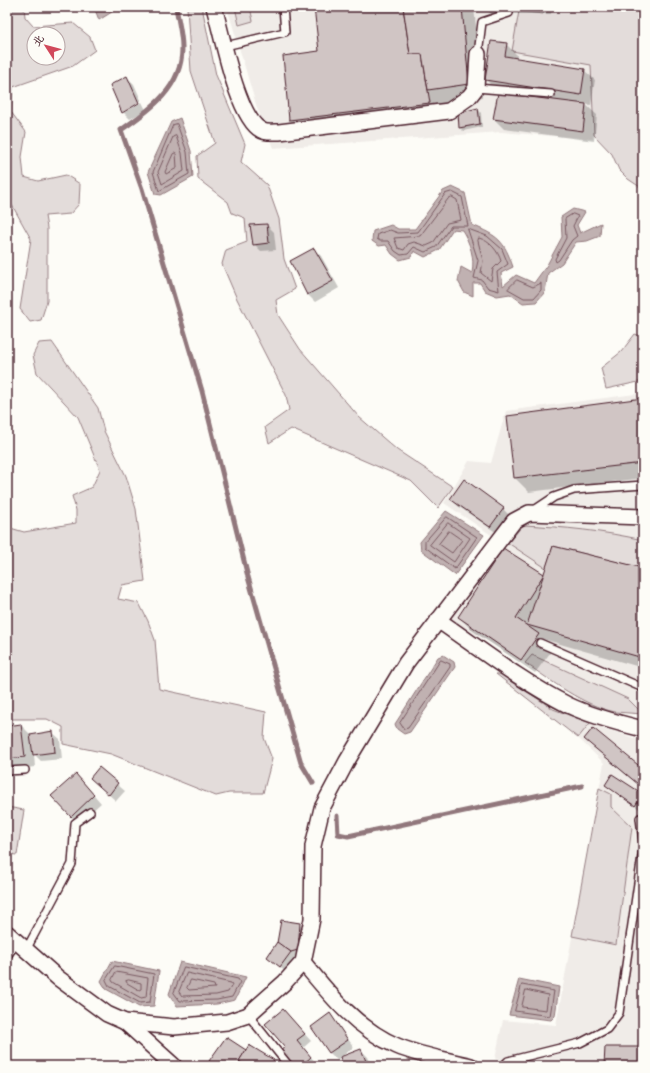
<svg xmlns="http://www.w3.org/2000/svg" width="650" height="1073" font-family="'Shantell Sans','LXGW WenKai TC',sans-serif">
<rect width="100%" height="100%" fill="#fdfcf7"/>
<filter id="ink" filterUnits="userSpaceOnUse"><feTurbulence type="fractalNoise" baseFrequency=".025" numOctaves="2"/><feDisplacementMap in="SourceGraphic" scale="8" xChannelSelector="R" yChannelSelector="G"/><feConvolveMatrix kernelMatrix="1 2 1 2 8 2 1 2 1" color-interpolation-filters="sRGB"/></filter>
<g filter="url(#ink)">
<g fill="#f0ece8">
<polygon points="227,7 545,7 543,14 591,65 593,139 501,132 273,148 257,108"/>
<polygon points="643,393 643,713 628,699 532,655 525,663 449,619 503,543 444,503 469,461 491,463 506,411"/>
<polygon points="643,716 643,758 641,761 643,763 643,1066 528,1066 495,1059 503,1020 556,1025 604,763 578,738 590,723 640,740"/>
</g>
<g fill="#e3dcda" stroke="#967e82" fill-rule="evenodd">
<path d="M7,7H24L25,17L33,26L73,23L90,37L95,50L73,66L13,87L11,112L26,132L22,157L24,177L38,181L66,175L80,184L79,204L70,214L45,216L47,228V301L41,320L30,322L20,309L31,239L7,196L11,141L7,133ZM34,34H58V58H34Z"/>
<polygon points="187,7 202,7 216,75 245,144 241,162 267,185 279,219 284,259 295,289 276,300 278,315 300,349 359,417 397,450 453,487 438,508 411,481 291,429 269,443 265,427 289,410 286,395 237,299 222,264 226,250 247,242 245,218 232,213 228,202 198,179 197,156 215,143 191,71"/>
<polygon points="235,7 250,7 253,21 239,25"/>
<polygon points="545,7 643,7 643,189 628,179 619,170 612,154 594,135 591,65 512,51 519,11 543,14"/>
<polygon points="635,334 643,337 643,381 606,389 601,368 621,352"/>
<polygon points="52,342 98,408 104,431 126,476 136,509 145,581 122,585 118,599 139,603 148,621 155,640 159,689 266,712 264,738 272,759 263,793 229,793 216,796 111,754 63,744 63,727 47,719 7,719 7,527 24,532 76,523 76,510 72,496 92,487 100,470 78,417 37,373 33,355 39,343"/>
<path d="M523,525C564,527 603,531 643,540V558L641,568L553,546L546,568L508,543Z"/>
<path d="M532,655L628,699L643,714C634,713 624,713 615,712C582,705 552,681 525,663Z"/>
<polygon points="496,674 501,674 553,709 590,723 578,738"/>
<polygon points="599,788 611,794 611,807 632,827 616,945 572,936"/>
<polygon points="7,807 24,810 17,855 7,854"/>
</g>
<g fill="#c0b1b1" stroke="#91777b">
<polygon points="94,7 120,7 99,20"/>
<polygon points="180,118 191,151 193,177 161,195 155,194 148,172 171,122"/>
<path d="M452,187L465,193L472,225C498,236 504,240 513,267L501,273L503,286L516,275L534,283L547,265L562,237L561,217L573,209L585,212L577,225L580,233L601,223L600,236L587,241L576,242L562,263L548,273L545,292L536,302L523,303L510,294L497,296L485,291L480,283H473V296L464,292L458,281L461,267L472,273C475,258 470,243 462,230L453,229L439,250L425,257L414,251L411,257L400,260L392,254L386,245L379,246L372,241L373,231L391,225L398,229H415L443,191Z"/>
<polygon points="446,511 484,535 455,575 421,550 420,542"/>
<polygon points="443,655 454,662 455,667 410,732 404,734 397,729 395,724 438,657"/>
<polygon points="112,961 159,971 154,1006 139,1007 106,989 101,981"/>
<polygon points="180,962 246,977 235,1000 217,1004 177,1006 169,994"/>
<polygon points="519,979 559,987 555,1016 551,1020 509,1015"/>
</g>
<g fill="#0003">
<polygon points="315,7 474,7 483,97 441,104 443,117 304,134 290,120 320,52"/>
<polygon points="484,7 552,7 551,14 491,14"/>
<polygon points="506,44 517,55 516,59 584,70 595,80 591,105 585,104 597,115 594,141 504,129 494,119 544,100 544,98 497,91 486,80"/>
<polygon points="127,77 134,84 141,100 125,110 125,112 142,102 146,110 130,119 123,112"/>
<polygon points="478,109 481,113 482,127 463,131 460,128"/>
<polygon points="267,225 274,232 276,250 261,251 254,244"/>
<polygon points="314,249 321,256 339,288 315,302 308,295 292,261"/>
<polygon points="643,399 643,478 529,492 515,478"/>
<polygon points="451,499 503,509 510,516 497,533 458,506"/>
<polygon points="643,569 643,668 543,639 553,649 535,673 473,631 459,617 543,575"/>
<polygon points="21,725 32,736 52,732 60,739 62,759 41,761 34,754 35,767 7,770 7,727"/>
<polygon points="586,739 643,770 643,789 593,747"/>
<polygon points="99,769 125,791 116,801 98,785"/>
<polygon points="613,776 643,795 643,812 606,784"/>
<polygon points="83,782 101,803 79,823 71,816"/>
<polygon points="299,924 306,932 305,957 288,974 268,957"/>
<polygon points="283,1010 311,1041 303,1048 318,1065 316,1066 296,1066"/>
<polygon points="329,1014 354,1047 337,1060 330,1053 313,1027"/>
<polygon points="361,1050 368,1057 372,1066 345,1066"/>
<polygon points="246,1052 273,1061 278,1066 216,1066 211,1061"/>
</g>
<g fill="none" stroke-linecap="round" stroke-linejoin="round">
<g stroke="#795961" stroke-width="1">
<polygon points="177,124 187,152 189,174 159,191 153,172 173,125"/>
<polygon points="176,136 182,153 184,171 162,184 158,172 173,137"/>
<polygon points="176,153 177,168 166,174 165,172 173,154"/>
<polygon points="452,192 462,197 468,226 451,226 436,247 425,252 414,247 408,254 401,255 395,251 388,241 380,241 377,239 378,234 390,230 398,233 418,232 445,194"/>
<polygon points="452,197 457,200 461,220 447,223 433,243 426,246 414,242 408,244 404,250 398,248 394,238 420,236 448,199"/>
<polygon points="573,214 578,216 573,226 577,236 572,240 559,260 556,262 555,259 566,238 565,219"/>
<polygon points="468,229 487,236 502,249 508,264 497,272 499,291 488,288 482,280 474,278 478,261"/>
<path d="M479,238C490,241 498,251 501,261L493,269L491,281L481,273L483,261L478,241Z"/>
<polygon points="517,280 533,287 541,283 541,290 534,298 524,298 508,289"/>
<polygon points="447,517 477,537 455,569 425,547 425,542"/>
<polygon points="448,523 470,538 454,562 430,545"/>
<polygon points="449,531 462,540 452,553 439,544"/>
<polygon points="441,660 450,664 450,667 408,728 404,729 400,723"/>
<polygon points="115,966 154,974 150,1002 140,1003 109,986 106,980"/>
<polygon points="184,967 238,979 240,982 232,997 217,1000 180,1001 174,993"/>
<polygon points="116,972 148,978 146,997 141,998 113,982 112,980"/>
<polygon points="187,973 231,983 232,985 228,992 216,995 182,996 179,992"/>
<polygon points="129,980 141,983 141,989 139,990 127,983 126,981"/>
<polygon points="191,980 214,985 215,988 189,990 187,988"/>
<polygon points="522,985 554,991 550,1016 515,1011"/>
<polygon points="526,990 548,995 546,1010 522,1007"/>
</g>
<g stroke="#91777b" stroke-width="5">
<path d="M176,7C178,20 182,34 182,47C183,87 150,110 121,130L142,189L202,391L248,577L301,763L313,783"/>
<polyline points="337,816 338,834 348,836 582,786"/>
</g>
</g>
<g fill="#d0c5c4" stroke="#4a1f2b">
<polygon points="314,7 403,7 410,54 422,54 430,103 289,120 283,56 319,51"/>
<polygon points="403,7 462,7 469,84 428,90 422,54 410,54"/>
<polygon points="491,41 507,43 505,56 585,69 581,95 485,80"/>
<polygon points="127,76 139,103 122,113 110,85"/>
<polygon points="498,93 586,104 583,131 493,119"/>
<polygon points="478,108 480,124 459,128 458,113"/>
<polygon points="267,224 269,243 253,245 250,225"/>
<polygon points="314,248 333,281 307,295 290,261"/>
<polygon points="643,398 643,463 514,478 507,416"/>
<polygon points="464,479 504,508 490,527 450,499"/>
<polygon points="553,546 643,568 643,658 527,625"/>
<polygon points="503,548 544,574 516,618 539,634 521,660 458,617"/>
<polygon points="21,724 25,757 7,759 7,726"/>
<polygon points="593,728 643,769 643,777 638,784 584,739"/>
<polygon points="53,731 55,752 33,755 30,735"/>
<polygon points="99,767 118,783 109,795 90,778"/>
<polygon points="76,774 94,795 71,817 51,796"/>
<polygon points="612,774 643,794 635,806 605,785"/>
<polygon points="281,920 300,923 298,950 291,952 277,943"/>
<polygon points="277,942 291,952 280,967 267,957"/>
<polygon points="283,1009 305,1034 297,1040 311,1057 301,1066 294,1066 281,1050 285,1047 265,1024"/>
<polygon points="330,1013 348,1040 329,1053 311,1027"/>
<polygon points="226,1037 246,1050 239,1061 246,1066 216,1066 209,1061"/>
<polygon points="249,1045 274,1060 270,1066 246,1066 239,1061"/>
<polygon points="605,1047 643,1047 643,1066 604,1066"/>
<polygon points="361,1049 368,1066 343,1066 340,1057"/>
</g>
<g fill="none" stroke-linecap="round" stroke-linejoin="round">
<defs>
<g id="service">
<polyline points="225,46 285,32 283,7"/>
<polyline points="478,54 482,22 509,13"/>
<polyline points="476,88 551,94"/>
<polyline points="533,511 554,497 574,490 643,485"/>
<polyline points="540,643 643,688"/>
<polyline points="7,771 25,770"/>
<polyline points="640,818 643,842"/>
<polyline points="26,950 72,864 75,823 90,812"/>
<polyline points="7,956 17,942"/>
<polyline points="248,1015 289,1066"/>
<polyline points="503,1066 508,1061 580,1043 607,1029 619,1013 643,849"/>
</g>
<g id="minor">
<path d="M214,7C222,34 237,117 261,130C265,133 274,132 279,132L449,111L469,97L476,88L478,54"/>
<path d="M438,620C480,649 522,682 568,705C591,716 618,723 643,729"/>
<polyline points="7,933 58,978 107,1014 125,1022 174,1027 227,1022 248,1015 285,982 303,962 312,919 313,846 322,808 347,761 406,663 514,521 529,513 643,517"/>
<path d="M303,962C330,995 357,1029 397,1046C421,1056 447,1060 471,1066"/>
<polyline points="125,1022 174,1066"/>
</g>
</defs>
<use href="#service" stroke="#4a1f2b" stroke-width="10"/>
<use href="#minor" stroke="#4a1f2b" stroke-width="18"/>
<use href="#service" stroke="#fdfcf7" stroke-width="7"/>
<use href="#minor" stroke="#fdfcf7" stroke-width="15"/>
</g>
</g>
<rect width="650" height="1073" fill="none" stroke="#fdfcf7" stroke-width="24"/>
<rect x="12" y="12" width="626" height="1049" fill="none" stroke="#4a1f2b" stroke-width="1.5" filter="url(#ink)"/>
<g transform="translate(46 46) rotate(306)"><circle r="19" fill="#fdfcf7" stroke="#b5a4a5"/>
<path d="M0-3L7 15L0 10L-7 15Z" fill="#d1495b"/>
<text y="-6" font-size="11" font-weight="bold" text-anchor="middle" fill="#4a1f2b">北</text>
</g>
</svg>
